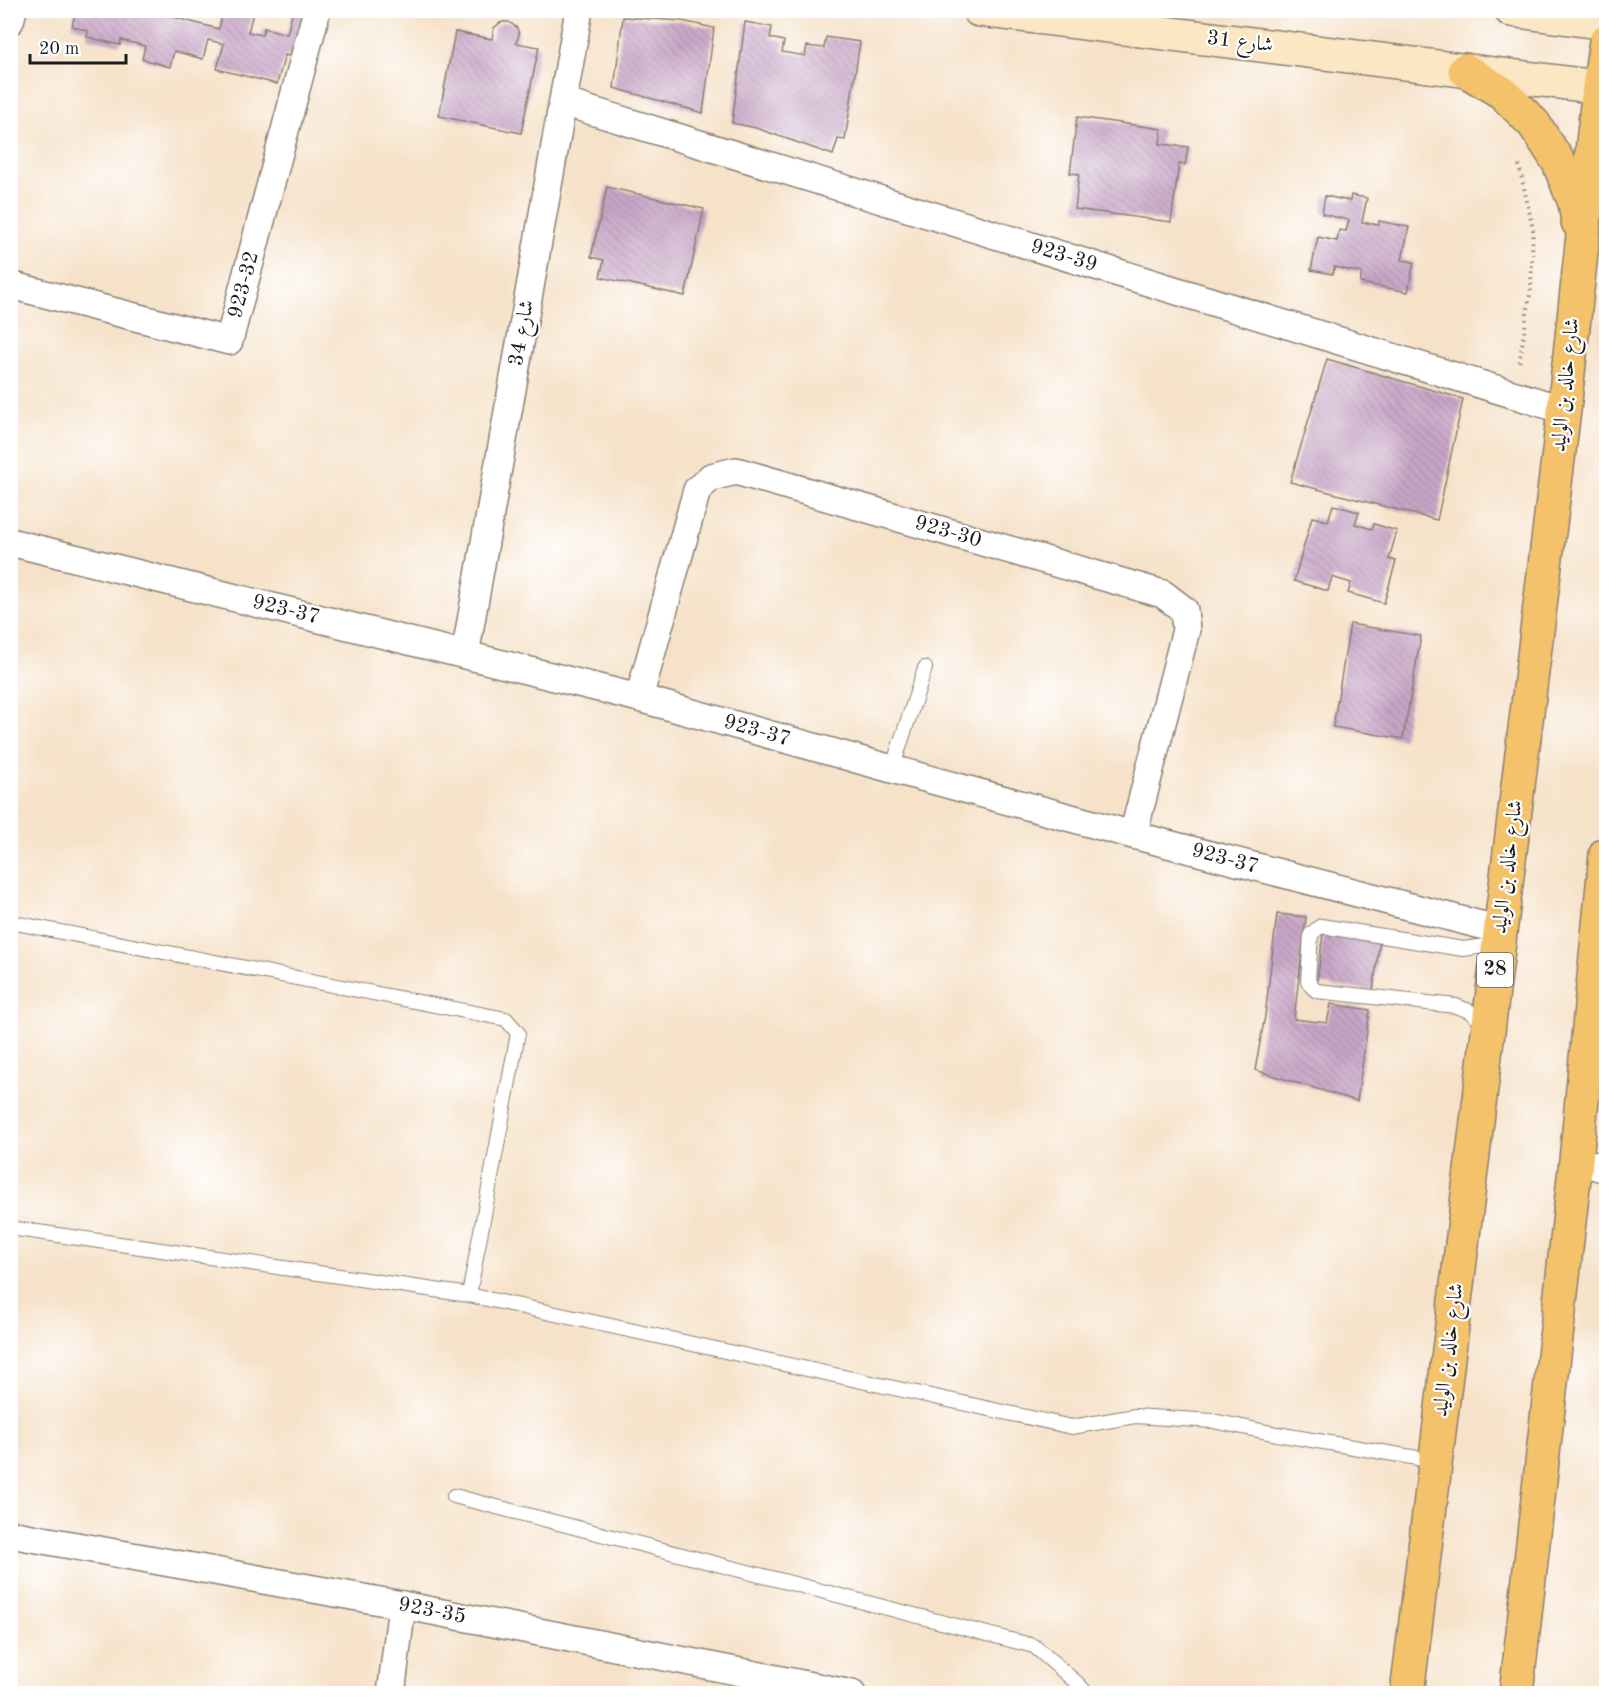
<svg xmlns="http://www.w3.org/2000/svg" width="1617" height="1704" font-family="'Old Standard TT',Amiri,serif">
<defs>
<pattern id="building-back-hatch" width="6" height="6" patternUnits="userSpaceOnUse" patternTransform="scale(1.5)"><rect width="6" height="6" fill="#c8a5c6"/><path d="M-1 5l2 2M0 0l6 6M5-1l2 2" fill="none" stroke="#ab8daa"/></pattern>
</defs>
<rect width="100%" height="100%" fill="#fff"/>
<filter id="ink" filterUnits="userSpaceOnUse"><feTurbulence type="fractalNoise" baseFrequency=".0167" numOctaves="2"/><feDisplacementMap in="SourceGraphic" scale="12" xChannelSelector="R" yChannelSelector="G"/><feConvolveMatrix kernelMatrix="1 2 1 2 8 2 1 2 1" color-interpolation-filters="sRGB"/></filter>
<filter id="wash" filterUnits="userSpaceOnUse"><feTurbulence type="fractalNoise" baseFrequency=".008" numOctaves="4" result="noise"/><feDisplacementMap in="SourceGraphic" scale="24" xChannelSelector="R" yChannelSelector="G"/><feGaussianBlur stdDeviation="1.35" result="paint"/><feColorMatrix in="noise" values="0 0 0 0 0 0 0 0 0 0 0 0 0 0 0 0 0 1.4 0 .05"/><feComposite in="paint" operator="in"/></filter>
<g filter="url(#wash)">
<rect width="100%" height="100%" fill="#f6e2c9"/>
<g id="blocks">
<g fill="url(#building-back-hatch)">
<polygon points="76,10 90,12 91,10 129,10 143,14 144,10 146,10 219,29 223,10 254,10 248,32 262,35 264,28 287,34 293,10 311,10 299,59 285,55 277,84 217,69 224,44 208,40 203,59 174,51 170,67 142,59 145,46 121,40 120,45 87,37 88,31 72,26"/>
<polygon points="623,17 682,21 714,28 703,113 614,88"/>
<polygon points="503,22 509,22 517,28 519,35 516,43 539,47 521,133 439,116 455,32 492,39 494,28 500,23"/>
<polygon points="745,22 772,27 770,38 784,41 782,52 805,56 807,46 824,48 826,37 860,42 845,140 838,139 833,155 756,128 732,123"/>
<polygon points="1077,117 1162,129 1160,144 1188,147 1185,165 1179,164 1171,222 1075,209 1079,174 1070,173"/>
<polygon points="607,187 704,209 685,296 600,277 604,260 591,257"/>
<polygon points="1351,195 1367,198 1362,222 1379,225 1379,221 1409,227 1402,260 1414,262 1408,292 1360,283 1362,273 1334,267 1333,274 1311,270 1318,237 1337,241 1339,230 1346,231 1349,220 1322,214 1325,196 1350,201"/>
<polygon points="1327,359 1463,399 1437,520 1290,482"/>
<polygon points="1333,505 1359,512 1355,524 1372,529 1374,524 1397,531 1389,559 1396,561 1384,603 1348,593 1351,583 1332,577 1328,591 1294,581 1312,517 1328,521"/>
<polygon points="1350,624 1421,636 1403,739 1333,727"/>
<polygon points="1277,914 1306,917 1294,1019 1327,1023 1331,1004 1370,1010 1357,1101 1255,1070 1265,1016"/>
<polygon points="1323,933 1380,940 1373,991 1317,984"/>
</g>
</g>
</g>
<g filter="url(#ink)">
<use href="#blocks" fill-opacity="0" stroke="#897f72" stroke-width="1.5"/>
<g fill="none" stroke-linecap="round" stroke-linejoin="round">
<defs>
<g id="lane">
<polyline points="892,769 925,668"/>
<polyline points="10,922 506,1019 518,1033 469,1295"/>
<polyline points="1487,1025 1469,1011 1456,1006 1317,991 1313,988 1308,981 1311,934 1321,926 1463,949 1485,946 1497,940"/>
<polyline points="10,1228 469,1295 1072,1427 1135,1416 1213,1421 1277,1434 1435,1461"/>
<polyline points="454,1496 1034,1646 1077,1683 1087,1694"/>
</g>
<g id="street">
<polyline points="10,21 13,10"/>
<polyline points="563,102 1564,410"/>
<polyline points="10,285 229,341 317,10"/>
<polyline points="10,542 639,698 892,769 1133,835 1500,930"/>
<polyline points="465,655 579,10"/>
<polyline points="639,698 697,490 711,477 736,471 1163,594 1184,610 1186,630 1133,835"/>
<polyline points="1576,1160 1606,1169"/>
<polyline points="10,1534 402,1605 852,1694"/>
<polyline points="391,1694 402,1605"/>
</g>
<g id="secondary">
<polyline points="979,10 1606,88"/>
<polyline points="1511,10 1606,23"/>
</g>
<g id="primary">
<polyline points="1465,70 1503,93 1534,124 1558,161 1575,203 1578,222"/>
<polyline points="1407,1694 1564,410 1599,87 1606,41"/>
<polyline points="1516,1694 1576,1160 1606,854"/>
</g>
</defs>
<use href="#lane" stroke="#897f72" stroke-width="16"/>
<use href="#street" stroke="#897f72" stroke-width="30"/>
<use href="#secondary" stroke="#897f72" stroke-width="36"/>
<use href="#primary" stroke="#897f72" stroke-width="36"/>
<polyline stroke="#897f72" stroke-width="4" stroke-dasharray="1.5 4.5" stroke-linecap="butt" points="1519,165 1533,229 1531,288 1519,365"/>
<use href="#lane" stroke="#fff" stroke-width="14"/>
<use href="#street" stroke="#fff" stroke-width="27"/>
<use href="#secondary" stroke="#fbe7c3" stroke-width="33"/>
<use href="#primary" stroke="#f4c26a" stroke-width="33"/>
</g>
</g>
<g text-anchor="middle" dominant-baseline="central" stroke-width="4.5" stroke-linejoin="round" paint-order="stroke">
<rect fill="#fff" stroke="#606060" stroke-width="1.5" x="1477" y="953" width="36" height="34" rx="4.5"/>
<g font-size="20" font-weight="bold" fill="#1c1c1c">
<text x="1495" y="970">28</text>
</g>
<g font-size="21" fill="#1c1c1c" stroke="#fff">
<text transform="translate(1240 42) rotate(7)">شارع 31</text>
<text transform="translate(1064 256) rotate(17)">923-39</text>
<text transform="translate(244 285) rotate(-75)">923-32</text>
<text transform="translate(522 333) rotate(-80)">شارع 34</text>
<text transform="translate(1566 385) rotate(-84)">شارع خالد بن الوليد</text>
<text transform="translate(948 532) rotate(16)">923-30</text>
<text transform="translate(286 610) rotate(14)">923-37</text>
<text transform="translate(757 731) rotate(16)">923-37</text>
<text transform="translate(1225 859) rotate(15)">923-37</text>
<text transform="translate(1508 867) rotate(-83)">شارع خالد بن الوليد</text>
<text transform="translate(1449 1350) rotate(-83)">شارع خالد بن الوليد</text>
<text transform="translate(432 1611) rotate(11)">923-35</text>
</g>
</g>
<rect width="1617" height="1704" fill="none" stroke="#fff" stroke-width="36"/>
<path d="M30 54v9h96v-9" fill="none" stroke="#1c1c1c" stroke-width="3"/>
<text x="39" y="54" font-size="18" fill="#1c1c1c" stroke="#ffffff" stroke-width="4.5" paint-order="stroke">20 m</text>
</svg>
